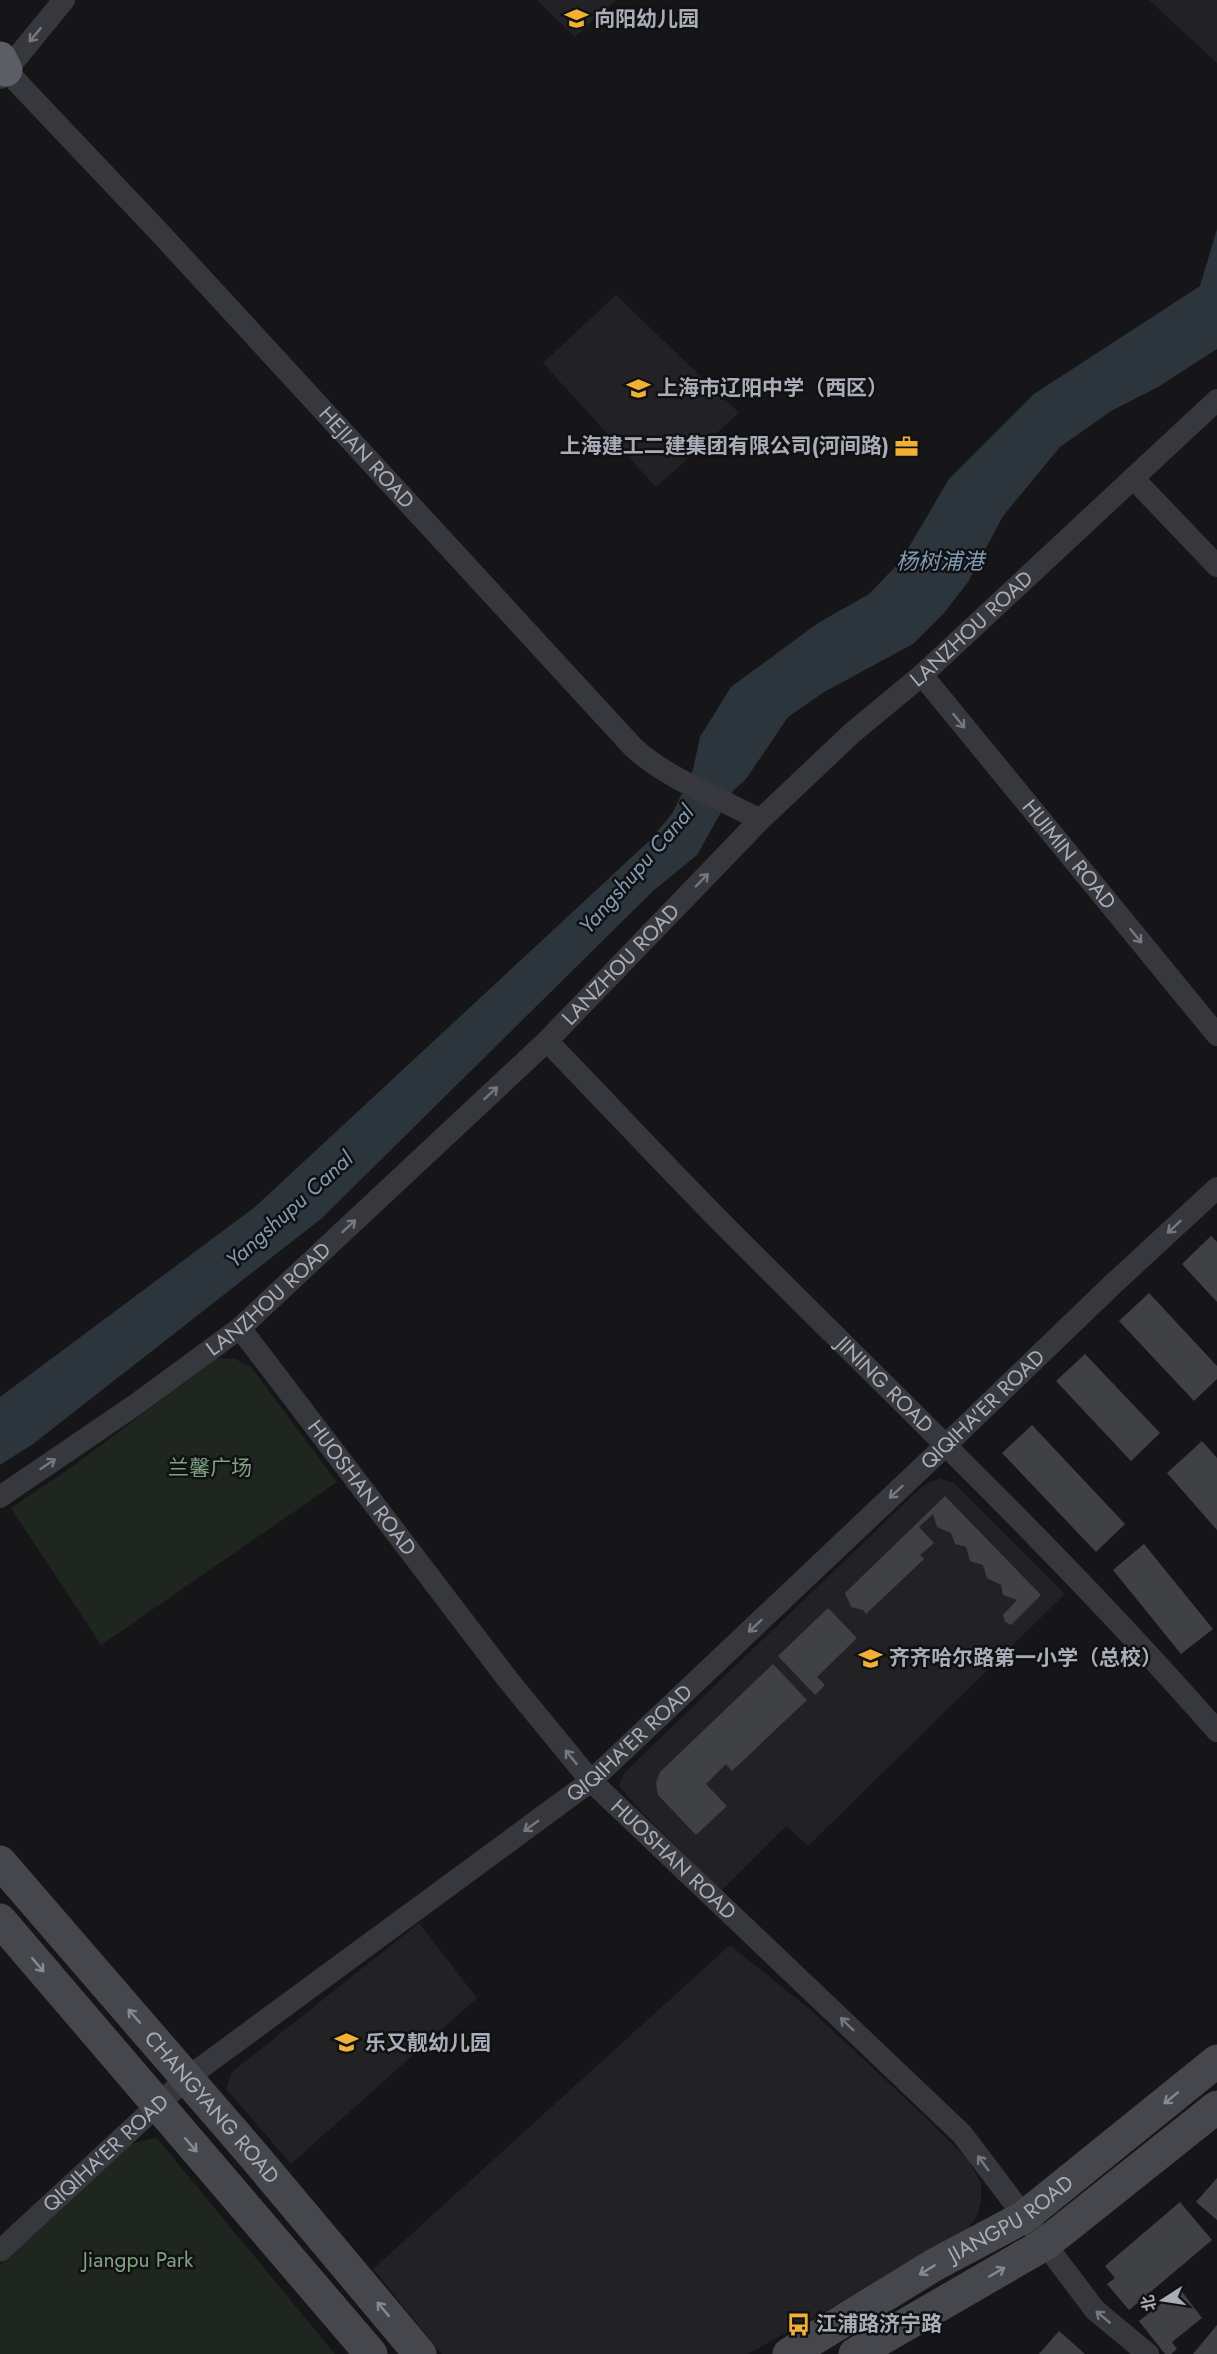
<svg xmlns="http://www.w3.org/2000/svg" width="1217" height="2354" font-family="Jost,'Noto Sans SC',sans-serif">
<rect width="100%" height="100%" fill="#161618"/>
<g fill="#222225">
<polygon points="537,0 616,0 575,37"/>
<polygon points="1149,0 1217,0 1217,63"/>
<polygon points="616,295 739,413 656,487 543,363"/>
<polygon points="940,1478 955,1484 1065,1594 808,1846 786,1826 721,1891 637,1807 619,1786 624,1773 914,1494 928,1483"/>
<polygon points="419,1923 477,1998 291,2164 226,2089 232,2072"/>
<polygon points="730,1945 813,2012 924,2116 968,2160 981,2183 981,2202 977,2216 963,2235 748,2354 442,2354 373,2269"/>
</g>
<g fill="#1e261f">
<polygon points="217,1358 235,1359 251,1367 337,1482 101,1645 11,1508 72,1467"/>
<polygon points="156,2137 335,2354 0,2354 0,2265 125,2146"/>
</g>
<polygon fill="#2c353c" points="1217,229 1217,349 1158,387 1111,411 1060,447 1003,516 968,582 944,613 913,644 824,692 788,717 746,779 733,791 697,855 653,891 322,1218 33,1444 0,1465 0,1397 255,1207 648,842 672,814 693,770 700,737 731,687 818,623 869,594 900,562 949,479 1034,394 1200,286"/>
<g fill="#404145">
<polygon points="1211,1236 1217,1242 1217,1302 1182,1264"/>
<polygon points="1149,1293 1217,1366 1217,1379 1194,1401 1119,1321"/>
<polygon points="1085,1354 1160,1433 1131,1461 1056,1381"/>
<polygon points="1032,1425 1125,1524 1096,1552 1002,1453"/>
<polygon points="1202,1441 1217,1458 1217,1530 1167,1473"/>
<polygon points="945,1496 1041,1595 1011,1625 1005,1622 1003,1615 1017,1600 1003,1595 1001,1585 987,1578 983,1565 970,1561 966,1547 955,1544 951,1533 937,1527 933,1514 919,1527 934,1543 920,1555 924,1559 866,1614 863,1610 851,1607 845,1593"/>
<polygon points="1144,1544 1213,1629 1181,1654 1113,1570"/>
<polygon points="828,1608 857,1638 817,1677 825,1685 815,1695 778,1656"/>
<polygon points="773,1664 807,1700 732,1771 726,1764 706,1784 727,1806 696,1835 658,1795 656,1783 660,1772"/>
<polygon points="1217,2178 1217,2220 1196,2202"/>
<polygon points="1180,2202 1212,2240 1129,2310 1107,2284 1115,2278 1105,2266"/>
<polygon points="1180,2289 1202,2318 1172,2342 1177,2349 1171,2354 1165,2354 1139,2321"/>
<polygon points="1217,2325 1217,2354 1193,2354"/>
<polygon points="1059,2331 1085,2354 1039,2354"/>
</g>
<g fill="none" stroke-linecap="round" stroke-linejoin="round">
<g stroke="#37383d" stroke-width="22">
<path id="s1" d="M0,64L160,233L633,747C667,779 718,797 760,820"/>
<polyline points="0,78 64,0"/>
<polyline points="1133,478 1217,566"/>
<path id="s2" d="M922,675L1217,1035"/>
<path id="s3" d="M547,1041C615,1111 682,1184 752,1253C909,1410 1070,1563 1217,1731"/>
<path id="s4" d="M240,1328L509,1681L591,1781L962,2134L1095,2310L1148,2354"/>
<path id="s5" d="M0,1497L135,1405L240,1328L547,1041L760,820L852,733L922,675L1217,400"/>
<path id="s6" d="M0,2251L187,2078L591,1781L947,1444L1112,1285L1217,1188"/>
</g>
<g stroke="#45474d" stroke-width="33">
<path id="s7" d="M0,1862L254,2156L420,2354"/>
<polyline points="0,1920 371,2354"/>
<path id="s8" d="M789,2354L934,2265L1024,2217L1217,2061"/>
<polyline points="855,2354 1045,2244 1217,2107"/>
</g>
<polyline stroke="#5b5e65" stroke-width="33" points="0,58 6,70"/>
</g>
<defs><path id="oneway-shaft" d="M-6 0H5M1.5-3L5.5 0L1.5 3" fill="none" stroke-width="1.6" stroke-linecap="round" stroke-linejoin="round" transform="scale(1.5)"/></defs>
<g stroke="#757881">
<use href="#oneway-shaft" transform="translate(35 35) rotate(130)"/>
<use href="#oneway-shaft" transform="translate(959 721) rotate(51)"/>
<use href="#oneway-shaft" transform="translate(702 880) rotate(-46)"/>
<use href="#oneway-shaft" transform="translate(1136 936) rotate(51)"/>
<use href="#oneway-shaft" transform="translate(491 1093) rotate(-43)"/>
<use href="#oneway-shaft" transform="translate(349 1226) rotate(-43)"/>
<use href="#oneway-shaft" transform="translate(1174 1227) rotate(137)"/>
<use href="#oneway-shaft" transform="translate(48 1464) rotate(-34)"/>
<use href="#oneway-shaft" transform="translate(896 1492) rotate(137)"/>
<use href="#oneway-shaft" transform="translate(755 1626) rotate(137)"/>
<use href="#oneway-shaft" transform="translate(571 1757) rotate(-129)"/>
<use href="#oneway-shaft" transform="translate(531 1826) rotate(144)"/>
<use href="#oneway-shaft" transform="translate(847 2024) rotate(-136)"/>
<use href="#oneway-shaft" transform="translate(983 2163) rotate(-127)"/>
<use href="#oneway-shaft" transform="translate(1103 2317) rotate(-140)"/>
</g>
<g stroke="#858993">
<use href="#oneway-shaft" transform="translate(38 1965) rotate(50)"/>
<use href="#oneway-shaft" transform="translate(134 2016) rotate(-131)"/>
<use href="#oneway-shaft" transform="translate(1171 2098) rotate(141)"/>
<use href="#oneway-shaft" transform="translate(191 2145) rotate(49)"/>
<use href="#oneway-shaft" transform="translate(927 2270) rotate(149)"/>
<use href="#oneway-shaft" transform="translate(997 2272) rotate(-30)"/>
<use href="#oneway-shaft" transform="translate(383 2309) rotate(-130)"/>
</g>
<defs>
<symbol id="school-bare" viewBox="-9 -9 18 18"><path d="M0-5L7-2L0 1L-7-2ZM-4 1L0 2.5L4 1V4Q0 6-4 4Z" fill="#f2b134" stroke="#111113" stroke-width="2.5" paint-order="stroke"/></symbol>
<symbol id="office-bare" viewBox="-9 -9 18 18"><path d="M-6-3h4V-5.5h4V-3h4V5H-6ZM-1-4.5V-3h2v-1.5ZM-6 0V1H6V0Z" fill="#f2b134" stroke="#111113" stroke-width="2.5" paint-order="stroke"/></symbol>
<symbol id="bus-bare" viewBox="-9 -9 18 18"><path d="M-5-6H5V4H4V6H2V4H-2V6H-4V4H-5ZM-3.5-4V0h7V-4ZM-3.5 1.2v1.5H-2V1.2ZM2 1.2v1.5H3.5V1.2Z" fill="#f2b134" stroke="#111113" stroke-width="2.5" paint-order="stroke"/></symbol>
</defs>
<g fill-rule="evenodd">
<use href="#school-bare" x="560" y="2" width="33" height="33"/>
<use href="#school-bare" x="622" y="372" width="33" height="33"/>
<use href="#office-bare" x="890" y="430" width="33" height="33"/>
<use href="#school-bare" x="854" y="1642" width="33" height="33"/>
<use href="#school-bare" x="330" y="2026" width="33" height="33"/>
<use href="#bus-bare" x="782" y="2308" width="33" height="33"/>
</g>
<g text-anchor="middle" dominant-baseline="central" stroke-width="5" stroke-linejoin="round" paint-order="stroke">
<g font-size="21" font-weight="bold" fill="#a8adb8" stroke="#111113" text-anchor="start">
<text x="594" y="19">向阳幼儿园</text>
<text x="657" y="388">上海市辽阳中学（西区）</text>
<text x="889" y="446" text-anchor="end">上海建工二建集团有限公司(河间路)</text>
<text x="889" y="1658">齐齐哈尔路第一小学（总校）</text>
<text x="365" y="2043">乐又靓幼儿园</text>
<text x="816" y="2324">江浦路济宁路</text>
</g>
<g font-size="21" fill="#a8adb8" stroke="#111113">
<text stroke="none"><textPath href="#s1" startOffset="538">HEJIAN ROAD</textPath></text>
<text stroke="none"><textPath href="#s5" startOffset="1306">LANZHOU ROAD</textPath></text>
<text stroke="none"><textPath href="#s2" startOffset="232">HUIMIN ROAD</textPath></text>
<text stroke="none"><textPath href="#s5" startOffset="820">LANZHOU ROAD</textPath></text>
<text stroke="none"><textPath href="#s5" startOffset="334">LANZHOU ROAD</textPath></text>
<text stroke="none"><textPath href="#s3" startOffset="482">JINING ROAD</textPath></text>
<text stroke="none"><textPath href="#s6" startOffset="1296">QIQIHA'ER ROAD</textPath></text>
<text stroke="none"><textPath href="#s4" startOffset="201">HUOSHAN ROAD</textPath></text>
<text stroke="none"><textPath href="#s6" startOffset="810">QIQIHA'ER ROAD</textPath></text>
<text stroke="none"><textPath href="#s4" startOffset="687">HUOSHAN ROAD</textPath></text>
<text stroke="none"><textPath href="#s7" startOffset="324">CHANGYANG ROAD</textPath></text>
<text stroke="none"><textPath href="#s6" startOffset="144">QIQIHA'ER ROAD</textPath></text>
<text stroke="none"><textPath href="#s8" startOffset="260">JIANGPU ROAD</textPath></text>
</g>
<g font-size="21" fill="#7fa381" stroke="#111113">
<text x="210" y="1468">兰馨广场</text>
<text x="138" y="2260">Jiangpu Park</text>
</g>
<g font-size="22" font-style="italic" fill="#7f9bb3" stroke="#111113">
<text x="940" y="561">杨树浦港</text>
<text transform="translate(636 869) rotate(-49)">Yangshupu Canal</text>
<text transform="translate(289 1209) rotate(-42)">Yangshupu Canal</text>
</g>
</g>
<g transform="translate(1163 2300) rotate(258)" stroke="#111113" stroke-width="4.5" paint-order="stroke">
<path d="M0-4.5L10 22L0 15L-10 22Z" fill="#a8adb8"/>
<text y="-9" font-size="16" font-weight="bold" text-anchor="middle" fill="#a8adb8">北</text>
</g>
</svg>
